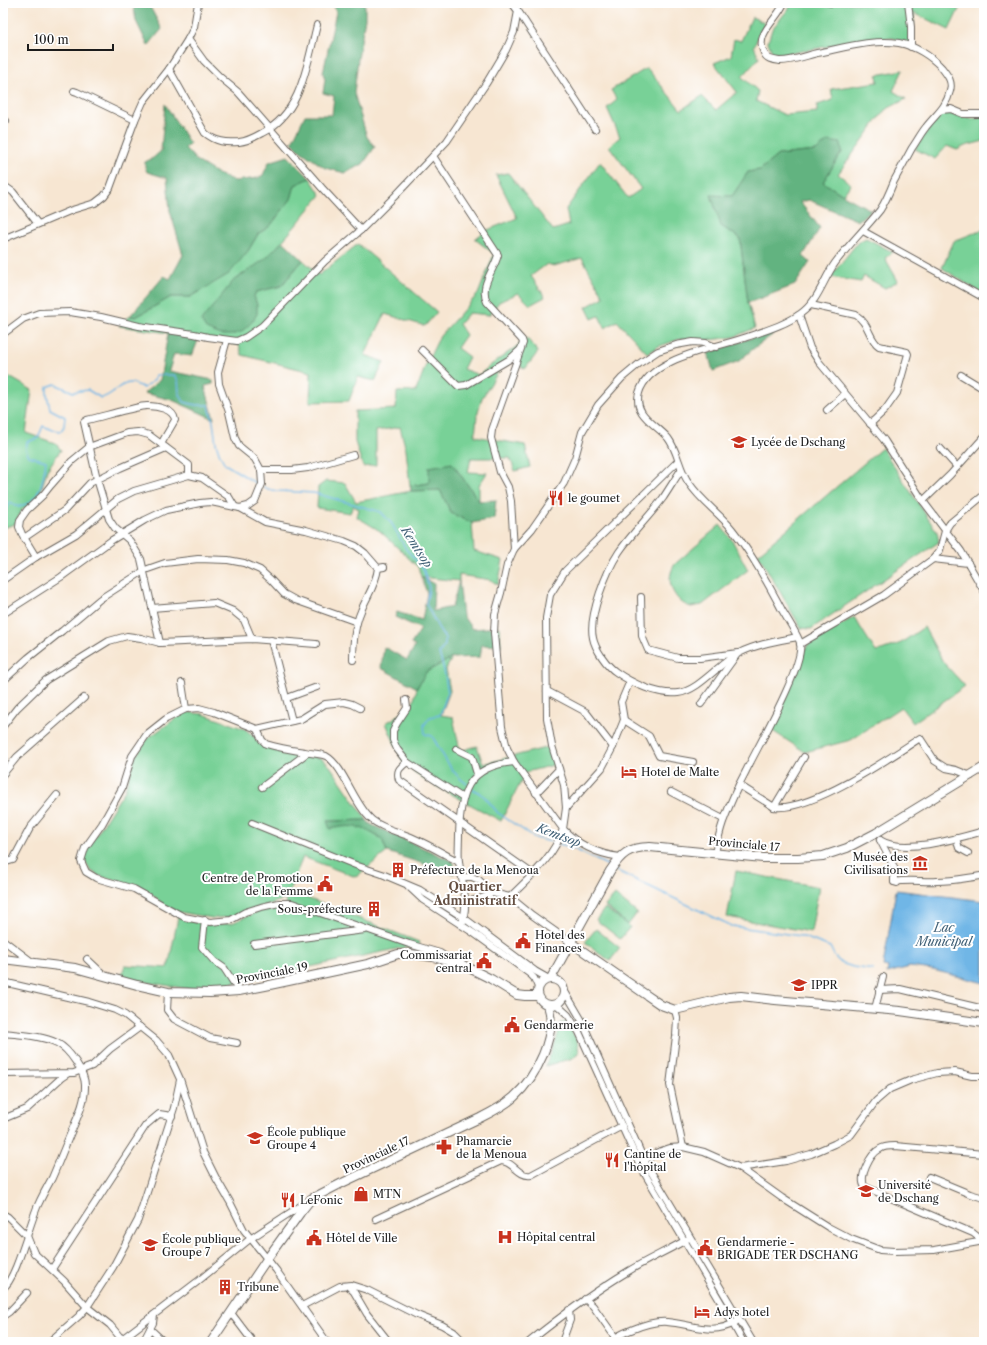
<svg xmlns="http://www.w3.org/2000/svg" width="987" height="1345" font-family="'Libre Caslon Text',serif">
<rect width="100%" height="100%" fill="#fff"/>
<filter id="ink" filterUnits="userSpaceOnUse"><feTurbulence type="fractalNoise" baseFrequency=".025" numOctaves="2"/><feDisplacementMap in="SourceGraphic" scale="8" xChannelSelector="R" yChannelSelector="G"/><feConvolveMatrix kernelMatrix="1 2 1 2 8 2 1 2 1" color-interpolation-filters="sRGB"/></filter>
<filter id="wash" filterUnits="userSpaceOnUse"><feTurbulence type="fractalNoise" baseFrequency=".012" numOctaves="4" result="noise"/><feDisplacementMap in="SourceGraphic" scale="16" xChannelSelector="R" yChannelSelector="G"/><feGaussianBlur stdDeviation="0.9" result="paint"/><feColorMatrix in="noise" values="0 0 0 0 0 0 0 0 0 0 0 0 0 0 0 0 0 1.4 0 .05"/><feComposite in="paint" operator="in"/></filter>
<g filter="url(#wash)">
<rect width="100%" height="100%" fill="#f7e6d2"/>
<g fill="#78d197" stroke="#4a765a" fill-rule="evenodd">
<polygon points="790,3 958,3 961,5 949,30 914,13 913,44 892,38 857,41 781,55 772,52 768,42 772,29 790,7"/>
<path d="M752,17L765,23L754,46L759,58L742,77L758,91L756,101L785,115L817,112V105L833,100L831,89L878,82L877,75L903,70L893,91L906,99L885,110L838,174L851,184L843,195L823,182L842,152L816,151L778,155L760,170L748,172L732,197L721,226L740,238L748,303L755,328L734,337L710,340L680,339L657,347L648,354L617,321L605,328L599,316L592,319L586,307L604,297L582,258L554,266L547,264L531,276L545,297L530,305L518,293L499,302L489,315L469,313L459,324L466,335L457,348L469,357L463,369L479,375C494,361 511,352 527,338L538,352L525,369L512,361L500,369L482,398L477,415L475,436L525,445L530,467L515,471L510,458H471L468,472L487,473L479,485V501L452,463L429,483L410,486L406,450L400,427L376,431V465L363,467L355,442V411L396,409L397,392L416,391L427,362L440,336L478,294L494,254L475,239L485,231L517,218L496,175L508,173L553,230L569,225L566,209L600,162L628,198L641,189L609,146L620,137L607,108L617,100L611,90L647,68L681,110L702,96L716,110L737,92L714,63L731,56L734,39L741,41Z"/>
<polygon points="944,112 971,119 984,117 984,141 965,146 957,150 947,146 935,159 915,149 935,119"/>
<path d="M310,178L321,195C303,216 286,239 266,258C250,272 234,278 222,296L257,305L254,296L256,292L281,286L303,260L319,275L358,244L437,312L425,326L385,314L365,355L384,362L375,381L358,377L349,401L310,402L311,372L242,355L239,345L168,333L119,326L130,316L136,317L171,297H190L248,251L258,234L270,226L291,199L295,185Z"/>
<polygon points="984,229 984,295 942,268 954,241"/>
<polygon points="866,238 893,252 885,258 898,281 885,288 864,276 861,282 830,277 858,242"/>
<polygon points="8,376 32,390 26,433 55,443 61,450 47,470 39,498 22,510 15,524 3,528 3,383"/>
<polygon points="882,448 937,532 939,542 811,629 801,628 758,554"/>
<polygon points="326,481 345,483 356,502 411,491 440,490 451,513 472,523 474,551 503,560 498,585 491,580 459,575 459,581 421,577 418,567 380,531 357,517 359,509 353,506 350,513 317,508 318,487"/>
<path d="M720,525L732,540L748,570L702,605L691,607C688,606 683,604 680,601C669,590 667,576 675,564Z"/>
<polygon points="854,617 876,652 901,643 924,627 943,662 965,686 913,723 901,707 851,740 805,752 771,730 808,644"/>
<polygon points="452,658 446,669 450,691 441,715 453,717 460,751 477,746 483,764 549,747 554,765 526,772 501,821 423,779 403,763 386,723 412,707 417,688 426,672"/>
<path d="M185,712L203,714L245,729L265,745L305,756L321,758L330,766L367,820L327,821L345,826L363,828L382,839L387,852L356,877L303,857L289,891L419,942L418,949L406,947L233,983L190,989L151,983L121,977L125,965L168,968L179,912L164,905L150,893L136,886L99,876L90,870L84,860L87,849L125,790L134,758L148,738ZM282,900H287L286,906L261,910L232,923L209,925L184,920L179,912L212,918L232,917Z"/>
<polygon points="736,871 819,887 811,932 727,917"/>
<polygon points="615,895 637,913 628,925 605,906"/>
<polygon points="605,908 630,927 620,939 596,920"/>
<polygon points="596,929 620,948 610,961 585,942"/>
<path d="M566,1022L577,1040L579,1052L573,1058L545,1066C552,1052 558,1038 560,1023Z"/>
</g>
<g fill="#62b380" stroke="#3f684e">
<polygon points="133,3 148,3 162,29 148,46 136,21"/>
<polygon points="333,3 365,3 365,18 358,59 354,93 367,137 375,147 363,164 345,173 325,168 299,150 292,142 305,115 332,115 334,96 323,93 325,79 323,73 336,12"/>
<polygon points="165,104 190,144 185,148 197,161 218,174 235,181 258,178 263,175 269,162 288,156 310,178 295,185 291,199 270,226 258,234 248,251 229,274 190,297 171,297 136,317 130,316 164,276 170,279 183,255 170,211 167,178 147,172 145,167 145,162 153,158 161,151"/>
<polygon points="828,141 841,143 842,152 823,182 843,195 871,210 858,221 809,200 800,202 820,228 803,256 810,262 795,285 748,303 740,238 721,226 711,195 732,196 748,172 760,170 778,155 816,151"/>
<polygon points="283,241 303,260 281,286 256,292 254,296 257,305 257,314 252,322 241,332 231,335 221,335 206,329 201,321 234,280 265,259"/>
<polygon points="783,327 753,349 739,361 713,371 708,353"/>
<polygon points="168,333 199,338 192,356 174,354 169,371 213,380 213,384 205,386 214,419 172,400 144,393 160,380"/>
<polygon points="452,463 479,501 496,500 494,519 472,523 451,513 440,490 411,491 410,486 429,483 429,467"/>
<polygon points="421,577 434,584 433,611 452,607 459,581 463,616 472,629 500,627 501,646 482,645 480,657 452,658 426,672 417,688 381,668 384,647 407,660 415,646 411,644 421,629 395,617 397,612 422,620 427,593"/>
<path d="M367,820L370,824L454,862V874L387,852L382,839C360,826 355,824 330,829L327,821Z"/>
</g>
<polygon fill="#6fb6e6" stroke="#466981" points="896,890 984,901 984,983 933,970 910,967 887,973 888,967 883,966"/>
<g fill="none" stroke-linecap="round" stroke-linejoin="round">
<g stroke="#6fb6e6" stroke-width="1.5">
<path d="M263,487L271,490L278,491L314,493L381,512L392,524L406,549L423,568L429,588L426,604L441,633L445,638V645L439,653L444,670L448,692L440,715L430,717L424,725L425,734L432,736C443,754 450,772 467,784"/>
<path d="M3,514L10,502L19,507C23,505 27,504 31,501C42,492 44,474 46,461L29,456L26,450L27,442L38,438L43,426L53,430L61,431L64,426L65,417L50,409C49,402 46,395 47,387L55,384L73,392L88,390L101,398C113,396 119,382 132,383C136,384 140,386 144,388L154,380L156,375H174L178,380L179,393L184,402L196,405H209L213,422L216,443L220,455L225,464L259,485"/>
<polyline points="470,787 484,796 498,813 535,838 556,843"/>
<polyline points="559,844 568,846 609,866"/>
<polyline points="615,870 732,926 801,936 830,947 835,957 841,963 853,967 873,970"/>
</g>
</g>
</g>
<g filter="url(#ink)">
<g fill="none" stroke-linecap="round" stroke-linejoin="round">
<defs>
<g id="minor">
<polyline points="830,3 833,3"/>
<polyline points="908,3 911,27 911,47"/>
<polyline points="518,11 595,129"/>
<polyline points="188,39 204,61 220,77 238,92 322,188 361,230"/>
<polyline points="983,41 984,41"/>
<path d="M169,69L205,133C216,142 226,143 239,142C248,141 255,137 262,133C302,113 307,64 317,25"/>
<polyline points="74,91 77,92 135,120"/>
<polyline points="942,110 951,109 963,114 984,114"/>
<polyline points="3,120 6,121"/>
<path d="M433,156L498,255C494,271 479,285 487,302L522,340L523,343L492,430L491,438L500,472L508,487L511,501L514,549"/>
<polyline points="3,185 13,192 38,224"/>
<polyline points="863,231 984,298"/>
<polyline points="3,239 72,210 95,203 104,196 110,188 135,120 143,102 169,69 188,39 194,27 198,3"/>
<path d="M811,305L856,315C870,324 869,340 879,346L907,352L908,354L897,393L885,410L870,424"/>
<polyline points="799,315 810,348 819,362 884,440 923,501 961,551 984,591"/>
<polyline points="3,334 23,319 39,313 70,312 101,317 139,326 194,334 208,337 237,341 246,337 262,326 325,261 361,230 396,195 447,141 487,82 506,50 514,32 518,11 512,3"/>
<polyline points="227,340 218,372 219,384 229,412 235,438 239,446 255,459 261,470 262,484 255,501 248,506 240,508"/>
<polyline points="422,350 458,386 466,385 510,359 520,350"/>
<polyline points="961,375 984,389"/>
<polyline points="827,410 845,394"/>
<polyline points="940,448 957,467"/>
<polyline points="261,470 292,470 308,468 353,455"/>
<path d="M681,470C675,479 669,489 663,498C649,517 632,533 619,552C607,570 588,616 593,638C595,649 607,666 616,672C633,684 657,695 678,693C699,691 720,662 739,653C757,644 777,641 797,637"/>
<polyline points="923,501 950,475 984,437"/>
<polyline points="24,538 65,510 90,483 120,468 166,448"/>
<polyline points="36,557 22,534 19,527 20,520 27,510 43,495 51,485 72,461 89,447 127,433 138,432 149,435 189,465 189,475"/>
<polyline points="933,559 968,563"/>
<polyline points="3,580 36,557 76,534 118,499 134,491 189,475 202,478 229,497 235,507"/>
<polyline points="641,597 642,636 648,650 678,658 700,658 738,653 701,704"/>
<polyline points="152,608 214,603 233,611 244,620 252,639"/>
<polyline points="3,614 61,577 112,540 145,520 166,510 200,503 211,502 240,508 265,522 306,530 344,541 356,546 365,553 378,568 384,567"/>
<polyline points="271,640 292,721"/>
<path d="M160,643L141,559L130,541L115,528L109,519L97,479L84,422L87,420C100,417 113,413 126,410C133,409 140,406 147,406C157,406 174,409 175,420L161,444"/>
<polyline points="800,644 884,595 933,559 940,550 945,531 950,523 984,495"/>
<path d="M353,660C353,643 354,627 361,611C367,596 376,585 378,568"/>
<polyline points="3,681 28,658 62,631 100,599 145,570 165,563 198,559 228,560 244,563 260,570 271,580 284,594 295,600 357,622"/>
<polyline points="182,683 186,709"/>
<polyline points="547,691 586,712 613,747"/>
<polyline points="287,698 317,687"/>
<polyline points="406,700 407,708 397,723 393,731 393,740 397,749 407,762 463,798"/>
<polyline points="360,708 352,704 344,702 325,704 301,719 257,729 214,712 199,708 186,709 166,719 147,734 132,756 122,788 102,824 85,848 81,861 86,872 96,878 134,889 184,917 210,922 231,920 245,912 261,907 279,903 292,903 409,944 440,953 449,959"/>
<polyline points="624,720 649,736 659,756 693,762"/>
<polyline points="3,726 17,708 46,680 109,641 127,636 141,638 160,643 252,639 316,644"/>
<path d="M257,729L262,740L266,744C279,748 292,750 305,752C312,754 319,753 326,756C344,766 354,805 372,820C383,829 400,832 413,838C429,845 444,854 459,862"/>
<polyline points="456,749 472,757 477,774"/>
<path d="M407,762C400,768 396,770 399,780L533,874"/>
<polyline points="3,774 17,757 84,698"/>
<path d="M739,785L774,807C810,812 890,758 920,738L935,761L946,768L956,770L971,776"/>
<polyline points="262,787 307,753"/>
<polyline points="671,792 723,819"/>
<polyline points="536,793 559,769"/>
<polyline points="774,807 804,757"/>
<polyline points="566,808 602,768 613,747 624,720 621,702 630,681"/>
<polyline points="252,823 358,866 382,874 420,890 464,918 535,971 549,979"/>
<polyline points="956,838 959,848 968,853"/>
<path d="M880,840C903,855 959,838 984,831"/>
<polyline points="880,840 894,867 894,882 897,883"/>
<path d="M715,853C718,841 720,828 725,817C731,801 738,786 746,771C757,748 805,665 800,643C799,637 786,617 782,610C767,582 752,554 732,529C719,513 701,501 689,483C679,470 678,451 668,438C656,424 633,415 639,393C649,357 717,348 747,337C764,331 785,325 800,314C818,302 823,280 835,263C849,244 866,228 880,210C886,201 890,191 894,181C900,170 906,159 912,148C917,141 921,133 926,127C936,114 946,108 950,91C953,81 947,75 942,68C931,56 915,46 899,43C872,39 843,48 817,53C805,56 793,61 780,61C774,60 767,60 764,53C754,34 778,19 784,3"/>
<path d="M620,857C598,854 578,845 563,829L566,808L564,785L552,746L547,718L546,618L550,595L565,571L678,461"/>
<polyline points="3,863 13,860 30,828 57,795"/>
<polyline points="463,877 472,877 479,880 492,893 510,897"/>
<path d="M894,882C909,879 923,882 937,881C952,881 966,878 981,876L984,877"/>
<polyline points="408,886 423,900 475,934 530,974 534,978 538,987"/>
<path d="M465,901C476,901 483,898 492,893"/>
<polyline points="205,920 202,947 214,961 224,968 239,991"/>
<path d="M461,925C470,905 462,882 459,862C458,853 459,843 459,835C460,793 467,766 514,762"/>
<polyline points="3,940 32,962"/>
<path d="M570,942L532,915L510,897C530,877 554,857 563,829L514,762L507,748L502,727L494,633L495,614L501,593L507,565L514,549L532,529L564,483L575,458L582,432L598,405L622,378L640,363L658,351L676,345L693,342L706,343L716,347"/>
<polyline points="254,944 365,930"/>
<polyline points="87,959 104,975"/>
<polyline points="3,982 89,1002 115,1010 125,1015 156,1040 169,1055 180,1079 203,1152 216,1178 230,1202 244,1230 276,1270 327,1342"/>
<polyline points="564,990 581,1019 644,1160 753,1342"/>
<polyline points="879,990 900,989 984,1009"/>
<polyline points="168,992 167,1010 174,1019 210,1038 237,1043"/>
<polyline points="556,1004 568,1015 579,1032 639,1164 723,1306 743,1342"/>
<polyline points="875,1009 883,977"/>
<polyline points="675,1010 677,1018 676,1036 670,1085 683,1147"/>
<path d="M3,1033C20,1035 41,1035 57,1043C69,1049 86,1073 85,1087C85,1102 78,1116 72,1130C65,1146 59,1162 52,1178C47,1187 42,1196 38,1205C30,1222 16,1280 3,1288"/>
<polyline points="3,1074 74,1073 92,1066 110,1049 140,1027"/>
<polyline points="3,1119 27,1109 61,1078 67,1074"/>
<polyline points="642,1162 658,1152 670,1148 683,1147 704,1152 740,1168 782,1198 828,1227 851,1239 880,1250 894,1251 934,1250 984,1241"/>
<polyline points="740,1168 786,1161 811,1154 834,1144 851,1135 876,1101 890,1089 911,1080 937,1073 955,1072 972,1076 984,1076"/>
<polyline points="929,1177 970,1194 984,1198"/>
<polyline points="3,1214 8,1217 27,1236 34,1253 64,1281 87,1307 110,1325 124,1342"/>
<path d="M376,1219L501,1161C513,1161 518,1177 531,1175L622,1126"/>
<path d="M983,1241L973,1233L865,1187C858,1178 870,1154 880,1149C884,1146 890,1146 895,1146L984,1154"/>
<polyline points="52,1269 146,1125 159,1114 172,1116"/>
<polyline points="348,1286 354,1292 367,1314 389,1342"/>
<polyline points="585,1299 593,1306 615,1337"/>
<polyline points="302,1306 340,1286 351,1285 367,1290 417,1315 442,1325 454,1332 464,1342"/>
<polyline points="231,1313 253,1342"/>
<polyline points="3,1316 9,1312 27,1293"/>
<polyline points="150,1329 164,1342"/>
<polyline points="49,1342 79,1316 87,1307 113,1267 138,1220 174,1108 180,1080"/>
<polyline points="118,1342 197,1282 250,1239 308,1201"/>
<polyline points="143,1342 153,1323 154,1315"/>
<path d="M529,1342C560,1317 592,1293 627,1272C646,1260 667,1251 686,1240"/>
<polyline points="562,1342 570,1320 569,1310"/>
<path d="M610,1342C616,1336 623,1333 631,1330C643,1325 655,1321 667,1322C692,1324 712,1336 736,1322"/>
</g>
<g id="major">
<polyline points="570,942 642,992 661,1005 675,1010 729,997 741,996 775,1000 900,1011 984,1023"/>
<polyline points="3,959 75,968 137,985 168,992 210,993 239,991 265,986 368,964 398,954 411,954 433,957 461,964 491,979 517,995 525,996 537,996"/>
<path d="M551,978L610,871C621,854 629,847 650,847L763,858H798L823,856L847,848L876,833L984,767"/>
<circle cx="551" cy="992" r="13"/>
<path d="M211,1342L267,1259L300,1213L311,1199L342,1183L480,1118C492,1112 504,1106 514,1097C536,1077 558,1035 548,1005"/>
</g>
</defs>
<use href="#minor" stroke="#69635c" stroke-width="8"/>
<use href="#major" stroke="#69635c" stroke-width="10"/>
<use href="#minor" stroke="#fff" stroke-width="6"/>
<use href="#major" stroke="#fff" stroke-width="8"/>
</g>
</g>
<defs>
<symbol id="school-bare" viewBox="-9 -9 18 18"><path d="M0-5L7-2L0 1L-7-2ZM-4 1L0 2.5L4 1V4Q0 6-4 4Z" fill="#c8321e" stroke="#fff" stroke-width="2.5" paint-order="stroke"/></symbol>
<symbol id="restaurant-bare" viewBox="-9 -9 18 18"><path d="M-5-6h1v4h1v-4h1v4h1v-4h1v5L-1.5 .5V6h-2V.5L-5-1ZM5-6V6H3V1.5H1.5Q1.5-4 5-6Z" fill="#c8321e" stroke="#fff" stroke-width="2.5" paint-order="stroke"/></symbol>
<symbol id="hotel-bare" viewBox="-9 -9 18 18"><path d="M-6-4.5h1.5V1H6V5H4.5V3h-9V5H-6ZM-4 0a1.8 1.8 0 1 1 3.6 0ZM.5 0V-2.5h3Q6-2.5 6 0Z" fill="#c8321e" stroke="#fff" stroke-width="2.5" paint-order="stroke"/></symbol>
<symbol id="museum-bare" viewBox="-9 -9 18 18"><path d="M0-6L6-3V-2H-6V-3ZM-5-1h2V3h-2ZM-1-1h2V3h-2ZM3-1h2V3H3ZM-6 4H6V6H-6Z" fill="#c8321e" stroke="#fff" stroke-width="2.5" paint-order="stroke"/></symbol>
<symbol id="building-bare" viewBox="-9 -9 18 18"><path d="M-4-6H4V6H1V3H-1V6H-4ZM-2.5-4.3h1.7v1.8h-1.7ZM.8-4.3h1.7v1.8H.8ZM-2.5-1h1.7V.8h-1.7ZM.8-1h1.7V.8H.8Z" fill="#c8321e" stroke="#fff" stroke-width="2.5" paint-order="stroke"/></symbol>
<symbol id="civic-bare" viewBox="-9 -9 18 18"><path d="M-.6-6.5H3V-4.5H.6V-3L4-1V1h2V6H-6V1h2V-1L-.6-3ZM-1.2 2.5V6h2.4V2.5Z" fill="#c8321e" stroke="#fff" stroke-width="2.5" paint-order="stroke"/></symbol>
<symbol id="university-bare" viewBox="-9 -9 18 18"><path d="M0-5L7-2L0 1L-7-2ZM-4 1L0 2.5L4 1V4Q0 6-4 4Z" fill="#c8321e" stroke="#fff" stroke-width="2.5" paint-order="stroke"/></symbol>
<symbol id="pharmacy-bare" viewBox="-9 -9 18 18"><path d="M-2-6h4v4h4v4h-4v4h-4v-4h-4v-4h4Z" fill="#c8321e" stroke="#fff" stroke-width="2.5" paint-order="stroke"/></symbol>
<symbol id="shop-bare" viewBox="-9 -9 18 18"><path d="M-5-2.5h2.3a2.7 3.5 0 0 1 5.4 0H5L5.5 6h-11ZM-1.5-2.5h3a1.5 2.3 0 0 0-3 0Z" fill="#c8321e" stroke="#fff" stroke-width="2.5" paint-order="stroke"/></symbol>
<symbol id="hospital-bare" viewBox="-9 -9 18 18"><path d="M-5-5h3v3.5h4V-5h3V5h-3V1.5h-4V5h-3Z" fill="#c8321e" stroke="#fff" stroke-width="2.5" paint-order="stroke"/></symbol>
</defs>
<g fill-rule="evenodd">
<use href="#school-bare" x="728" y="431" width="22" height="22"/>
<use href="#restaurant-bare" x="545" y="487" width="22" height="22"/>
<use href="#hotel-bare" x="618" y="761" width="22" height="22"/>
<use href="#museum-bare" x="909" y="852" width="22" height="22"/>
<use href="#building-bare" x="387" y="859" width="22" height="22"/>
<use href="#civic-bare" x="314" y="873" width="22" height="22"/>
<use href="#building-bare" x="363" y="898" width="22" height="22"/>
<use href="#civic-bare" x="512" y="930" width="22" height="22"/>
<use href="#civic-bare" x="473" y="950" width="22" height="22"/>
<use href="#university-bare" x="788" y="974" width="22" height="22"/>
<use href="#civic-bare" x="501" y="1014" width="22" height="22"/>
<use href="#school-bare" x="244" y="1127" width="22" height="22"/>
<use href="#pharmacy-bare" x="433" y="1136" width="22" height="22"/>
<use href="#restaurant-bare" x="601" y="1149" width="22" height="22"/>
<use href="#university-bare" x="855" y="1180" width="22" height="22"/>
<use href="#shop-bare" x="350" y="1183" width="22" height="22"/>
<use href="#restaurant-bare" x="277" y="1189" width="22" height="22"/>
<use href="#hospital-bare" x="494" y="1226" width="22" height="22"/>
<use href="#civic-bare" x="303" y="1227" width="22" height="22"/>
<use href="#school-bare" x="139" y="1234" width="22" height="22"/>
<use href="#civic-bare" x="694" y="1237" width="22" height="22"/>
<use href="#building-bare" x="214" y="1276" width="22" height="22"/>
<use href="#hotel-bare" x="691" y="1301" width="22" height="22"/>
</g>
<g text-anchor="middle" dominant-baseline="central" stroke-width="4" stroke-linejoin="round" paint-order="stroke">
<g font-size="11" fill="#1c1c1c" stroke="#fff" text-anchor="start">
<text x="751" y="442">Lycée de Dschang</text>
<text x="568" y="498">le goumet</text>
<text x="641" y="772">Hotel de Malte</text>
<text x="908" y="857" text-anchor="end">Musée des<tspan x="908" dy="13">Civilisations</tspan></text>
<text x="410" y="870">Préfecture de la Menoua</text>
<text x="313" y="878" text-anchor="end">Centre de Promotion<tspan x="313" dy="13">de la Femme</tspan></text>
<text x="362" y="909" text-anchor="end">Sous-préfecture</text>
<text x="535" y="935">Hotel des<tspan x="535" dy="13">Finances</tspan></text>
<text x="472" y="955" text-anchor="end">Commissariat<tspan x="472" dy="13">central</tspan></text>
<text x="811" y="985">IPPR</text>
<text x="524" y="1025">Gendarmerie</text>
<text x="267" y="1132">École publique<tspan x="267" dy="13">Groupe 4</tspan></text>
<text x="456" y="1141">Phamarcie<tspan x="456" dy="13">de la Menoua</tspan></text>
<text x="624" y="1154">Cantine de<tspan x="624" dy="13">l'hôpital</tspan></text>
<text x="878" y="1185">Université<tspan x="878" dy="13">de Dschang</tspan></text>
<text x="373" y="1194">MTN</text>
<text x="300" y="1200">LeFonic</text>
<text x="517" y="1237">Hôpital central</text>
<text x="326" y="1238">Hôtel de Ville</text>
<text x="162" y="1239">École publique<tspan x="162" dy="13">Groupe 7</tspan></text>
<text x="717" y="1242">Gendarmerie -<tspan x="717" dy="13">BRIGADE TER DSCHANG</tspan></text>
<text x="237" y="1287">Tribune</text>
<text x="714" y="1312">Adys hotel</text>
</g>
<g font-size="11" fill="#1c1c1c" stroke="#fff">
<text transform="translate(744 844) rotate(5)">Provinciale 17</text>
<text transform="translate(272 973) rotate(-11)">Provinciale 19</text>
<text transform="translate(376 1155) rotate(-25)">Provinciale 17</text>
</g>
<g font-size="12" font-style="italic" fill="#416177" stroke="#fff">
<text transform="translate(417 547) rotate(57)">Kemtsop</text>
<text transform="translate(559 835) rotate(21)">Kemtsop</text>
<text x="944" y="927">Lac<tspan x="944" dy="14">Municipal</tspan></text>
</g>
<g font-size="12" font-weight="bold" fill="#644f42" stroke="#fff">
<text x="475" y="886">Quartier<tspan x="475" dy="14">Administratif</tspan></text>
</g>
</g>
<rect width="987" height="1345" fill="none" stroke="#fff" stroke-width="16"/>
<path d="M28 44v6h85v-6" fill="none" stroke="#1c1c1c" stroke-width="2"/>
<text x="34" y="44" font-size="12" fill="#1c1c1c" stroke="#ffffff" stroke-width="3" paint-order="stroke">100 m</text>
</svg>
